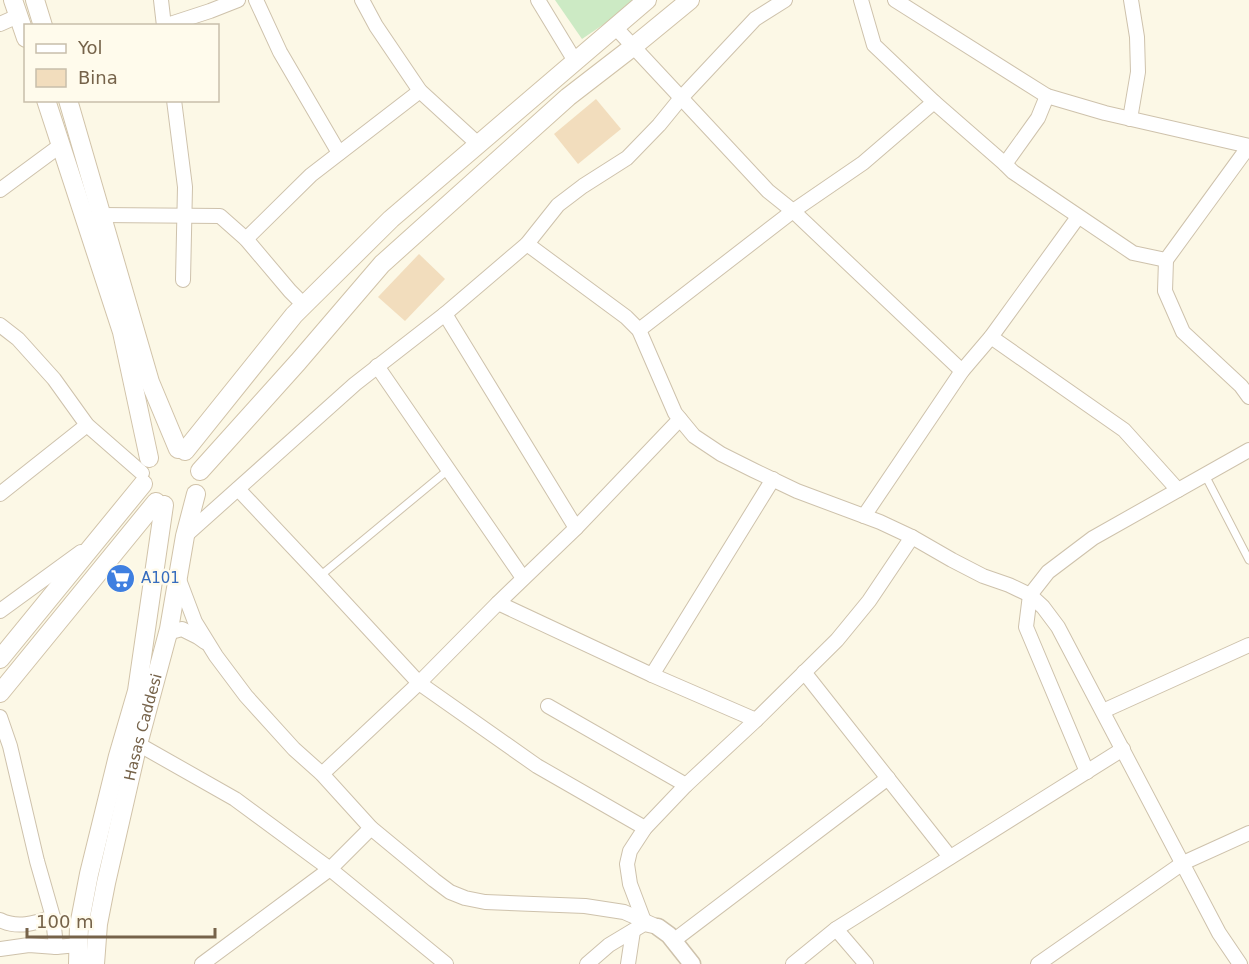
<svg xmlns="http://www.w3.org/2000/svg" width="1249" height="964" font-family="'DejaVu Sans',sans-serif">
<rect width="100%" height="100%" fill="#fcf8e6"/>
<polygon fill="#cceac4" points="555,0 637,0 638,1 582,39"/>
<g fill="#f2ddbd">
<polygon points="596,99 621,129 578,164 554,134"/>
<polygon points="419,254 445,279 405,321 378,297"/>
</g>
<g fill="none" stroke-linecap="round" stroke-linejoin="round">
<defs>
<g id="service">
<polyline points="1205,475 1249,560"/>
<polyline points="320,576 448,470"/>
</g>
<g id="minor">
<polyline points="161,0 164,26"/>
<polyline points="256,0 280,52 339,153"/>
<polyline points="362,0 376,26 420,91 478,144"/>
<polyline points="538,0 575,61"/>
<polyline points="861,0 874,45 934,102 1005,164 1013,172 1133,253 1166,260 1249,146 1105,113 1047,96 895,0"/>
<polyline points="0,24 18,16"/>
<polyline points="164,26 210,11 238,0"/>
<polyline points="615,27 768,191 793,211 962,371"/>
<polyline points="174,100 185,187 183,280"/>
<polyline points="1130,119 1138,72 1137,37 1131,0"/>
<polyline points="1005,164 1038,118 1047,96"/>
<polyline points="0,190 61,145"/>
<polyline points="101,215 220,216 246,239 290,291 304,305"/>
<polyline points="246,239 311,175 420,91"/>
<polyline points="527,244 626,317 639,330 675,413 694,436 721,454 753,470 797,491 880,522 912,537 952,560 983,576 1009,585 1030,595 1043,607 1058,627 1219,933 1240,964"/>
<polyline points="1166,260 1165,291 1183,332 1241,386 1249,397"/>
<polyline points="445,314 576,528"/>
<polyline points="0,325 18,339 54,379 87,425 142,473"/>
<polyline points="639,330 793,211 863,163 934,102"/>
<polyline points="991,337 1124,430 1178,490"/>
<polyline points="377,366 523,578"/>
<polyline points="238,489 320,576 419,683 537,766 645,828"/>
<polyline points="0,494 87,425"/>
<polyline points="864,516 962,371 991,337 1078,217"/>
<polyline points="185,536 355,384 445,314 527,244 558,205 583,186 627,158 659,125 681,98 755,19 785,0"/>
<polyline points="178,577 195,622 216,656 246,696 294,749 322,774 371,828 434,880 450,892 465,898 485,902 585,906 624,912 658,927"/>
<polyline points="498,603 652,675 756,720"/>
<polyline points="0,611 81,552"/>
<polyline points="166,641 171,632 182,629 198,637 205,642"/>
<polyline points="804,672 950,857"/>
<polyline points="652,675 773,479"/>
<polyline points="548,706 686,785"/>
<polyline points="1103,711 1249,645"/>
<polyline points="0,717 10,746 37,861 53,917 56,947"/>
<polyline points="138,744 235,799 330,869 446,964"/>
<polyline points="1087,772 1026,627 1030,595 1048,572 1093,538 1249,450"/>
<polyline points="322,774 419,683 498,603 576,528 680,419"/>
<path d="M0,920C18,929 35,923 53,917"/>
<polyline points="644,921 630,884 627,864 630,851 645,828 686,785 756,720 837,640 869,601 912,537"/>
<polyline points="836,929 866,964"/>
<polyline points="673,941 888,778"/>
<polyline points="0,949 29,945 56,947 78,945"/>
<polyline points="202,964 330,869 371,828"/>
<polyline points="587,964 609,945 644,924 653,926"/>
<polyline points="628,964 633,931"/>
<polyline points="793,964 836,929 1123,749"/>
<polyline points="1038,964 1183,863 1249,833"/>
</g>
<polyline id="tertiary" points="658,927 669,935 692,964"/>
<g id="secondary">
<polyline points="13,0 26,38"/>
<polyline points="35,0 43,26"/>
<polyline points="46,100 122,332 149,458"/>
<polyline points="68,100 150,382 178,449"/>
<polyline points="185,451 294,315 391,219 647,0"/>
<polyline points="200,471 298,362 382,264 568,97 634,46 690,0"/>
<polyline points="0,659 143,484"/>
<polyline points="0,693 156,502"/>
<polyline points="78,964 79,926 89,874 118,756 137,691 164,505"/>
<path id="s1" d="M95,964L98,924L106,883L136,752L169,629L185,536L196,494"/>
</g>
</defs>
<use href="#service" stroke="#cec2ac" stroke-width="9"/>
<use href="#minor" stroke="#cec2ac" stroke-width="16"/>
<use href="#tertiary" stroke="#cec2ac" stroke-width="19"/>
<use href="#secondary" stroke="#d1c3a9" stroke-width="20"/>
<use href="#service" stroke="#fff" stroke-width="7"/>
<use href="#minor" stroke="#fff" stroke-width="14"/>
<use href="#tertiary" stroke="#fff" stroke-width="16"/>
<use href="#secondary" stroke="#fff" stroke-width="18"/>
</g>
<defs>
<symbol id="supermarket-disc" viewBox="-11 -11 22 22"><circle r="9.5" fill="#3f7fe0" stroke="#fffbec"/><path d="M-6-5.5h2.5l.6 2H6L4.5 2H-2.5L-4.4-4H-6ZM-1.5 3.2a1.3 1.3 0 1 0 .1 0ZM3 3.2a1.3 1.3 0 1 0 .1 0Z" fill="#fff"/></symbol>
</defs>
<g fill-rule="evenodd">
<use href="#supermarket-disc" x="104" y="562" width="33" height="33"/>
</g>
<g text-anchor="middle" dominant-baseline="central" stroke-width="5" stroke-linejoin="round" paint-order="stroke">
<g font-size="15" fill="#366cbe" stroke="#fffbec" text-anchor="start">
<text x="141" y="578">A101</text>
</g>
<g font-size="15" fill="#76634a" stroke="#fffbec">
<text stroke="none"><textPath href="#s1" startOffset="242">Hasas Caddesi</textPath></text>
</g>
</g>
<rect x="24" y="24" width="195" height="78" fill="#fffbec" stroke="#c8beab" stroke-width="1.5"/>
<rect x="36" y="44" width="30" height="9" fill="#ffffff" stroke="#c8beab" stroke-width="1.5"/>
<text x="78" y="54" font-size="18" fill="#76634a">Yol</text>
<rect x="36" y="69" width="30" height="18" fill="#f2ddbd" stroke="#c8beab" stroke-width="1.5"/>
<text x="78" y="84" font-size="18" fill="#76634a">Bina</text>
<path d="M27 928v9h188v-9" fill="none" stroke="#76634a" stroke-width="3"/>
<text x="36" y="928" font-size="18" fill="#76634a" stroke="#fffbec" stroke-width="4.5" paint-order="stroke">100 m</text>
</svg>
